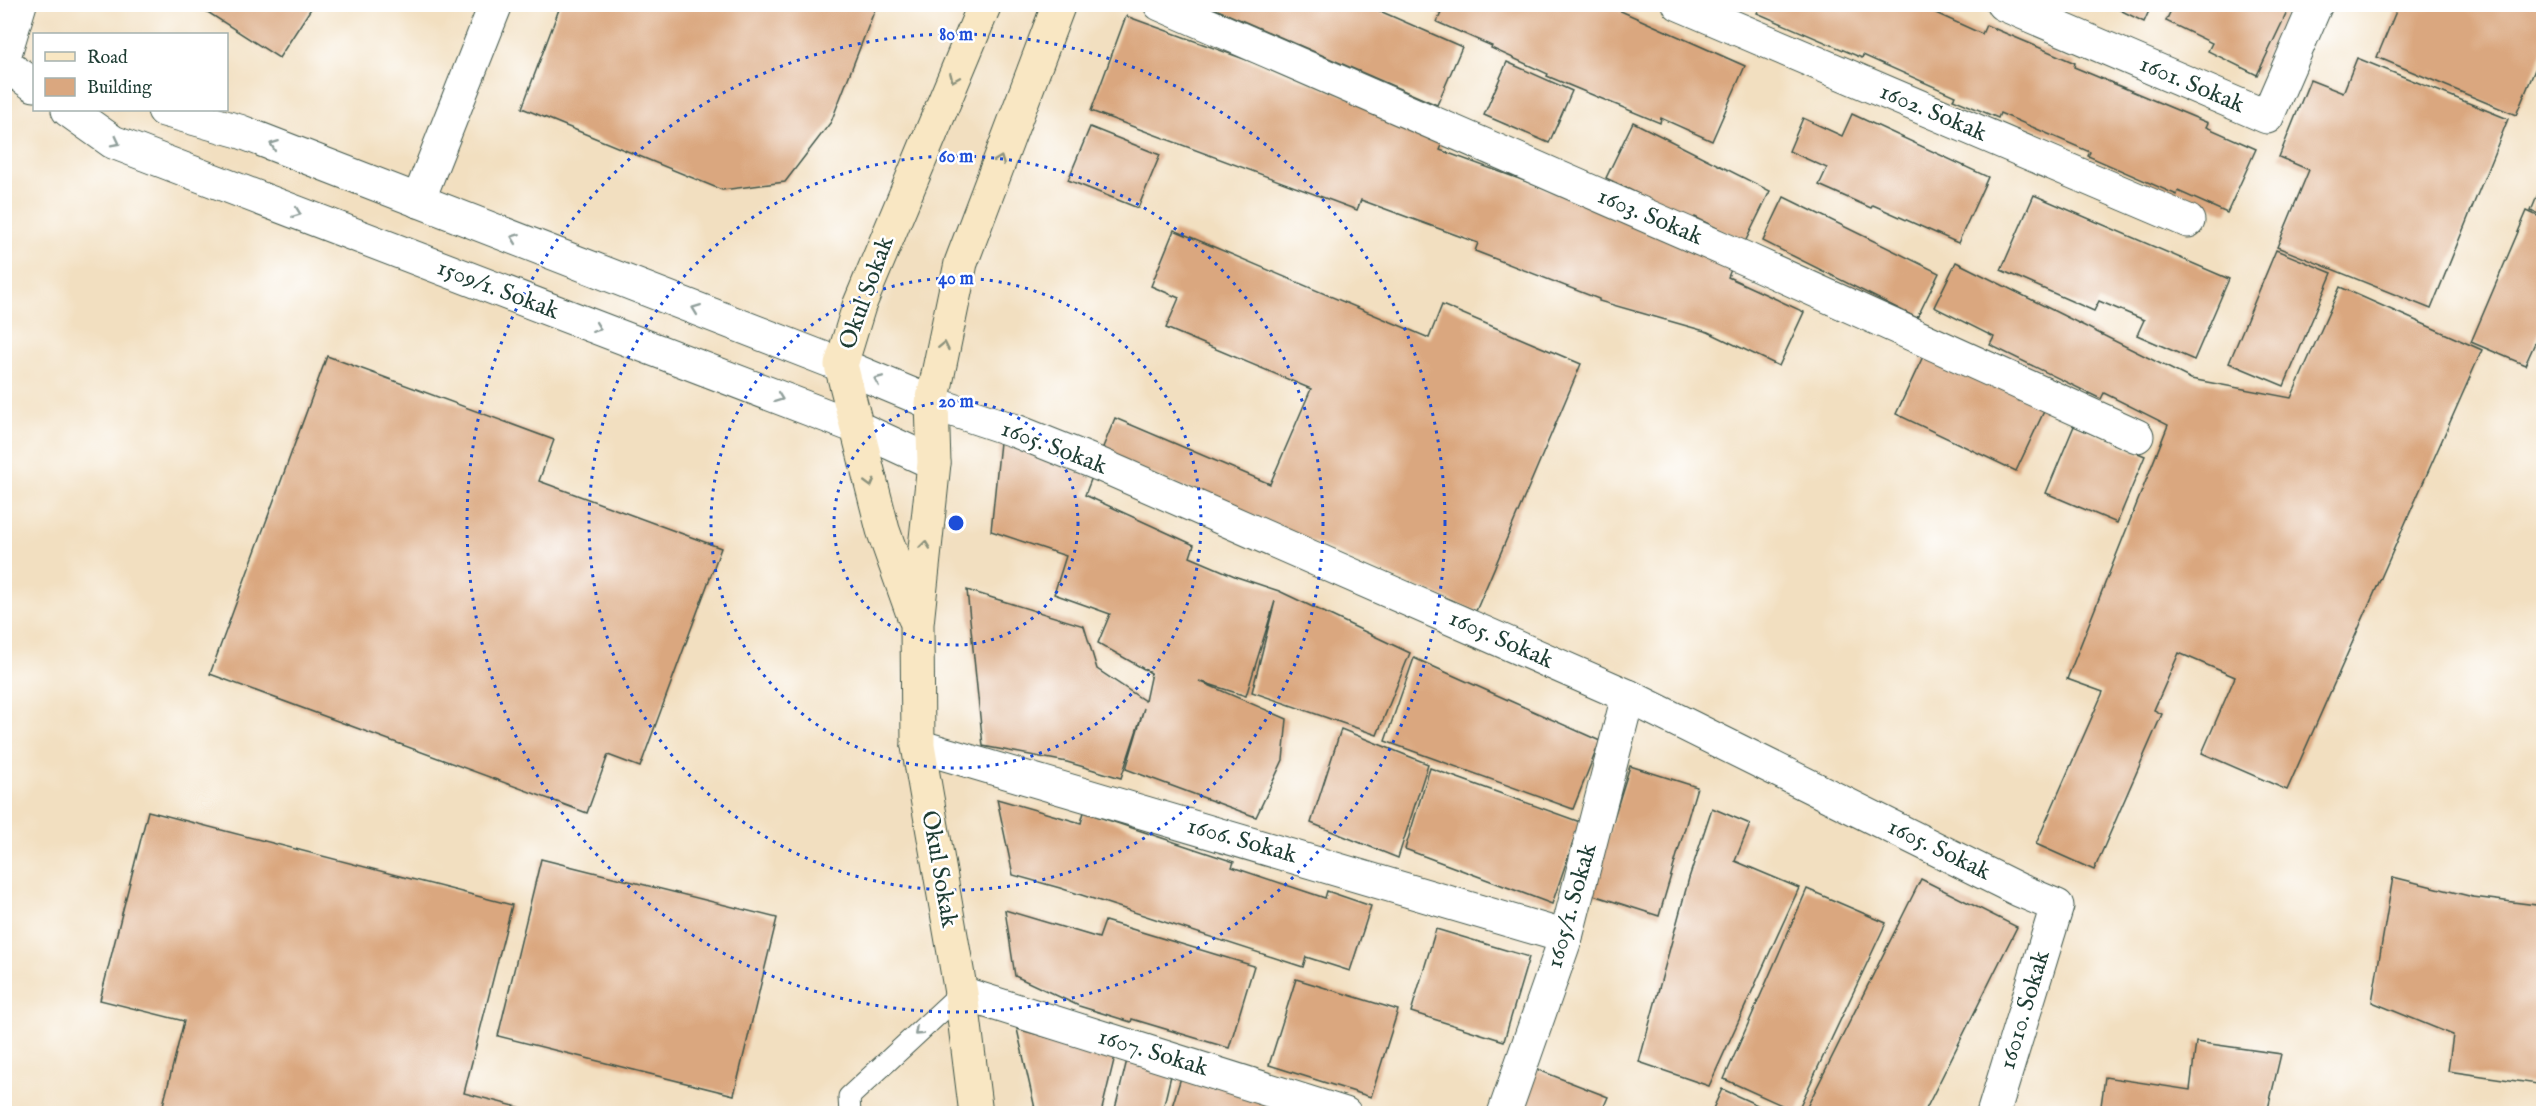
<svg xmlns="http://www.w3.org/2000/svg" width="2548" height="1118" font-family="'IM FELL English',serif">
<rect width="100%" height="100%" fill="#fff"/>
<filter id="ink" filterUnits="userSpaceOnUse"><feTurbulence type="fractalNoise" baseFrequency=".0167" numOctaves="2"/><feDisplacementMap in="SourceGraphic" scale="12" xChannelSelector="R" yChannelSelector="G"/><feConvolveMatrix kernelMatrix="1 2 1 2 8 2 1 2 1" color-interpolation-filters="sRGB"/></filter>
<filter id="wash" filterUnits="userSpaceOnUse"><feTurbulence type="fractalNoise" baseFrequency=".008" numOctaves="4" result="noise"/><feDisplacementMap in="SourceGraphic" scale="24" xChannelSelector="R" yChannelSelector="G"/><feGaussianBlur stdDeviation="1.35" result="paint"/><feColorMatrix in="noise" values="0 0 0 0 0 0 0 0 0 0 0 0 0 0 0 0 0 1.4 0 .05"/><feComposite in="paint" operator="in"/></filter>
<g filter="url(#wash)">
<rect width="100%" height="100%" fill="#f2dfc0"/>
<g id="blocks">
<g fill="#daa77f">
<polygon points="195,4 314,4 279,58"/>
<polygon points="561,4 877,4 831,122 785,182 722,190 522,108"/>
<polygon points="1204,4 1364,4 1462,47 1437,105"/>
<polygon points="1421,4 1605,4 1745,66 1712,141 1661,118 1660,123 1547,76 1548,74 1491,48 1492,46 1437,22 1441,13"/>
<polygon points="1747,4 1916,4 1982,34 1986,25 2031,44 2075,63 2074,67 2208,123 2206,127 2256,149 2227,213 2178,191 2177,195 2088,156 2090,152 2000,113 1998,118 1953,99 1955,96 1863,55 1862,58 1757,13 1759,10"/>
<polygon points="2108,4 2152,4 2144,22"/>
<polygon points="2174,4 2291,4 2257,75 2208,51 2212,43 2166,21"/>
<polygon points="2399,4 2544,4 2544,48 2516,115 2377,57"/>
<polygon points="1126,16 1447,133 1440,150 1629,219 1732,267 1728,277 1804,312 1779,366 1708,332 1599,301 1599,299 1475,251 1478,243 1361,200 1357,210 1091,111"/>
<polygon points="2357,58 2508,119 2431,309 2277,247 2309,170 2279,157 2310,80 2343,93"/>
<polygon points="1507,62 1572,91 1549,143 1484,115"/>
<polygon points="1852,114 1988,177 1958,243 1873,205 1871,208 1819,185 1827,168 1789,151 1803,118 1842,136"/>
<polygon points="1633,122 1770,191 1745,242 1695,217 1693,221 1606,178"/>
<polygon points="1090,127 1160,155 1138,208 1068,180"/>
<polygon points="2543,182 2544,182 2544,216 2531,211"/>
<polygon points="2034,195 2229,279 2194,360 2137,335 2144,320 2099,301 2094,311 2001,270"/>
<polygon points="1784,197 1939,273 1917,318 1763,241"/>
<polygon points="2527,211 2544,219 2544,323 2525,365 2471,342"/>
<polygon points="1174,230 1429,338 1442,305 1581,364 1476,611 1101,452 1115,418 1270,484 1311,389 1166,328 1179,298 1151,286"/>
<polygon points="2276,250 2332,273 2284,386 2229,363"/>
<polygon points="1956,262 2191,379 2291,398 2340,287 2482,350 2287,790 2202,753 2235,677 2179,653 2154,710 2162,714 2094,870 2036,844 2103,692 2067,679 2168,425 2104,393 2101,399 1990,345 1994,337 1934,307"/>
<polygon points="1926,350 2046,407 2016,471 1896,414"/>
<polygon points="327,356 554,440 539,481 721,548 640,767 608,755 587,813 210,674"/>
<polygon points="2074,426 2145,456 2117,523 2046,493"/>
<polygon points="1000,442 1092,477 1085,495 1194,545 1190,557 1237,577 1279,591 1410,653 1377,735 1252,692 1275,601 1246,696 1199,681 1287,719 1283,760 1256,817 1126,769 1144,708 1121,778 1067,762 983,746 967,590 1084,626 1097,669 1145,701 1151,673 1098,643 1110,614 1054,594 1066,556 991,531"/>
<polygon points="1414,658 1600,741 1573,809 1385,741"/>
<polygon points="1341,729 1428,764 1398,858 1311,823"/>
<polygon points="1630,766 1697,787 1659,916 1590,894"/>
<polygon points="1430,768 1580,822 1552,904 1405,849"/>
<polygon points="997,799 1081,823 1084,812 1234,862 1232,867 1325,898 1327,891 1371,906 1350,971 1306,957 1303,967 1060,888 1013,875"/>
<polygon points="1712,808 1750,824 1735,861 1799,888 1709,1086 1639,1062 1689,878"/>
<polygon points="148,811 512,905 464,1093 541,1113 161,1113 184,1021 100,1000"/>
<polygon points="541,859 777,918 734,1095 498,1036"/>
<polygon points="2393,877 2473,897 2544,906 2544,1085 2448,1071 2453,1035 2372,1002"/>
<polygon points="1921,879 2017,927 1924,1113 1804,1113"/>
<polygon points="1807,889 1886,923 1797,1112 1724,1079"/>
<polygon points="1005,910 1099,938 1105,921 1254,966 1229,1048 1132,1019 1131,1022 1079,1006 1015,976"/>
<polygon points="1436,929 1529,957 1504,1041 1411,1012"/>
<polygon points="1296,979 1398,1010 1371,1097 1269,1065"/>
<polygon points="1017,1029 1115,1056 1101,1113 1036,1113"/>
<polygon points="2196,1042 2281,1054 2267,1113 2100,1113 2105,1077 2190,1090"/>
<polygon points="1128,1056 1173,1067 1162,1113 1114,1113"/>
<polygon points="1536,1069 1608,1097 1601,1113 1519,1113"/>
<polygon points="1183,1071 1312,1113 1170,1113"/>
<polygon points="1722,1089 1775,1113 1711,1113"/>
</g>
</g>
</g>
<g filter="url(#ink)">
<use href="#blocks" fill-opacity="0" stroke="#3f5549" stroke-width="1.5"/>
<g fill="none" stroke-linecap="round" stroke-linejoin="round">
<defs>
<polyline id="service" points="850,1114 849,1097 961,993"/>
<g id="minor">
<polyline points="1160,4 1746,259 2137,436"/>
<polyline points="1679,4 2188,221"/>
<polyline points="2003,4 2267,117 2316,4"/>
<polyline points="4,57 20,4"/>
<polyline points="4,64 34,85"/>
<polyline points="68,110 113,142 856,427 934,463"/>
<polyline points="164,110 239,131 841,365 932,403 1016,431 1101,465 1628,696 2019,890 2057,906 1993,1114"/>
<polyline points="418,201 496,4"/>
<polyline points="918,746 1566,937"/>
<polyline points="1504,1114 1566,937 1628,696"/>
</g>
<polyline id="tertiary" points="961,993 1345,1114"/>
<g id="secondary">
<polyline points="914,617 883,530 841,365 859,306 985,4"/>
<polyline points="976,1114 961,993 918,746 917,624 934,463 932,403 961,263 1059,4"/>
</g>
</defs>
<use href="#service" stroke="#3f5549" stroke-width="23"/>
<use href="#minor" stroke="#3f5549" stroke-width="35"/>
<use href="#tertiary" stroke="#3f5549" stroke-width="35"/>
<use href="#secondary" stroke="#3f5549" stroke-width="35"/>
<use href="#service" stroke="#fff" stroke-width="21"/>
<use href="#minor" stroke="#fff" stroke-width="33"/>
<use href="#tertiary" stroke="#fff" stroke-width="33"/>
<use href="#secondary" stroke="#f9e7c3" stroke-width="33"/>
</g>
<defs><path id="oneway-chevron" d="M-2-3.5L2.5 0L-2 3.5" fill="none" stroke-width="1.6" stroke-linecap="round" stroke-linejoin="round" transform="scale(1.5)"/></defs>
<g stroke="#8c927c">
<use href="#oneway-chevron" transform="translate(954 78) rotate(113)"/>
<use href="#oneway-chevron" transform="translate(1000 160) rotate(-69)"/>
<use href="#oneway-chevron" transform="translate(944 346) rotate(-78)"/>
<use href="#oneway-chevron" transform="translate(870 483) rotate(75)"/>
<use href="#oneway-chevron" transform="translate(925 545) rotate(-84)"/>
</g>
<g stroke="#8f9e9a">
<use href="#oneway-chevron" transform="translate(116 142) rotate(27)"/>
<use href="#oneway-chevron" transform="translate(274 145) rotate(-159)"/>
<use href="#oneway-chevron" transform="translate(297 213) rotate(21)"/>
<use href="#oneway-chevron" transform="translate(515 238) rotate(-159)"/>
<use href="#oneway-chevron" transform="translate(696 309) rotate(-159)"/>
<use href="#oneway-chevron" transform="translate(597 328) rotate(21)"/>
<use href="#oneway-chevron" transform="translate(878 380) rotate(-157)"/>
<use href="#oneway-chevron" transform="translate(779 398) rotate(21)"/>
<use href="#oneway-chevron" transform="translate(918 1032) rotate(137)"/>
</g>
</g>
<g fill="none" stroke="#1d4ed8" stroke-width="3" stroke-dasharray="3 6">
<circle cx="956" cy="523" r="122"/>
<circle cx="956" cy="523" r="245"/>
<circle cx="956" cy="523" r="367"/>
<circle cx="956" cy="523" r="489"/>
</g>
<g text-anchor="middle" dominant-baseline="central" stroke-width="5" stroke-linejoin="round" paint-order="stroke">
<g font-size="24" fill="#1f3d34" stroke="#fff">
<text transform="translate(2192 85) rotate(23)">1601. Sokak</text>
<text transform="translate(1933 113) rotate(23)">1602. Sokak</text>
<text transform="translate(1650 217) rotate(23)">1603. Sokak</text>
<text transform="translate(498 290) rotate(21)">1509/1. Sokak</text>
<text transform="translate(867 293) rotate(-70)">Okul Sokak</text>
<text transform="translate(1054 448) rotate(21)">1605. Sokak</text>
<text transform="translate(1501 640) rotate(24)">1605. Sokak</text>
<text transform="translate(1242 841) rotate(16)">1606. Sokak</text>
<text transform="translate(1939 850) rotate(26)">1605. Sokak</text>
<text transform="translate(939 869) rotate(80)">Okul Sokak</text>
<text transform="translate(1572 906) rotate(-74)">1605/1. Sokak</text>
<text transform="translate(2025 1010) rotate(-73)">16010. Sokak</text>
<text transform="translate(1153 1053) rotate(17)">1607. Sokak</text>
</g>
</g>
<circle cx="956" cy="523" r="9" fill="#1d4ed8" stroke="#fff" stroke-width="3"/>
<g font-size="18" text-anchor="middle" font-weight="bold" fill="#1d4ed8" stroke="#fff" stroke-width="5" stroke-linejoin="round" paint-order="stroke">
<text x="956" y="40">80 m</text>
<text x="956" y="162">60 m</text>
<text x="956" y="284">40 m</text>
<text x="956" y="407">20 m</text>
</g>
<rect width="2548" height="1118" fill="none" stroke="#fff" stroke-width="24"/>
<rect x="33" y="33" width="195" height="78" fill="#ffffff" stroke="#a5b1ae" stroke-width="1.5"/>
<rect x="45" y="52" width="30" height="9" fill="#f9e7c3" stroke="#a5b1ae" stroke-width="1.5"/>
<text x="87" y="63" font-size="18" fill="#1f3d34">Road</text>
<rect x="45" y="78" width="30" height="18" fill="#daa77f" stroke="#a5b1ae" stroke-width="1.5"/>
<text x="87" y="93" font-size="18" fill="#1f3d34">Building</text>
</svg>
